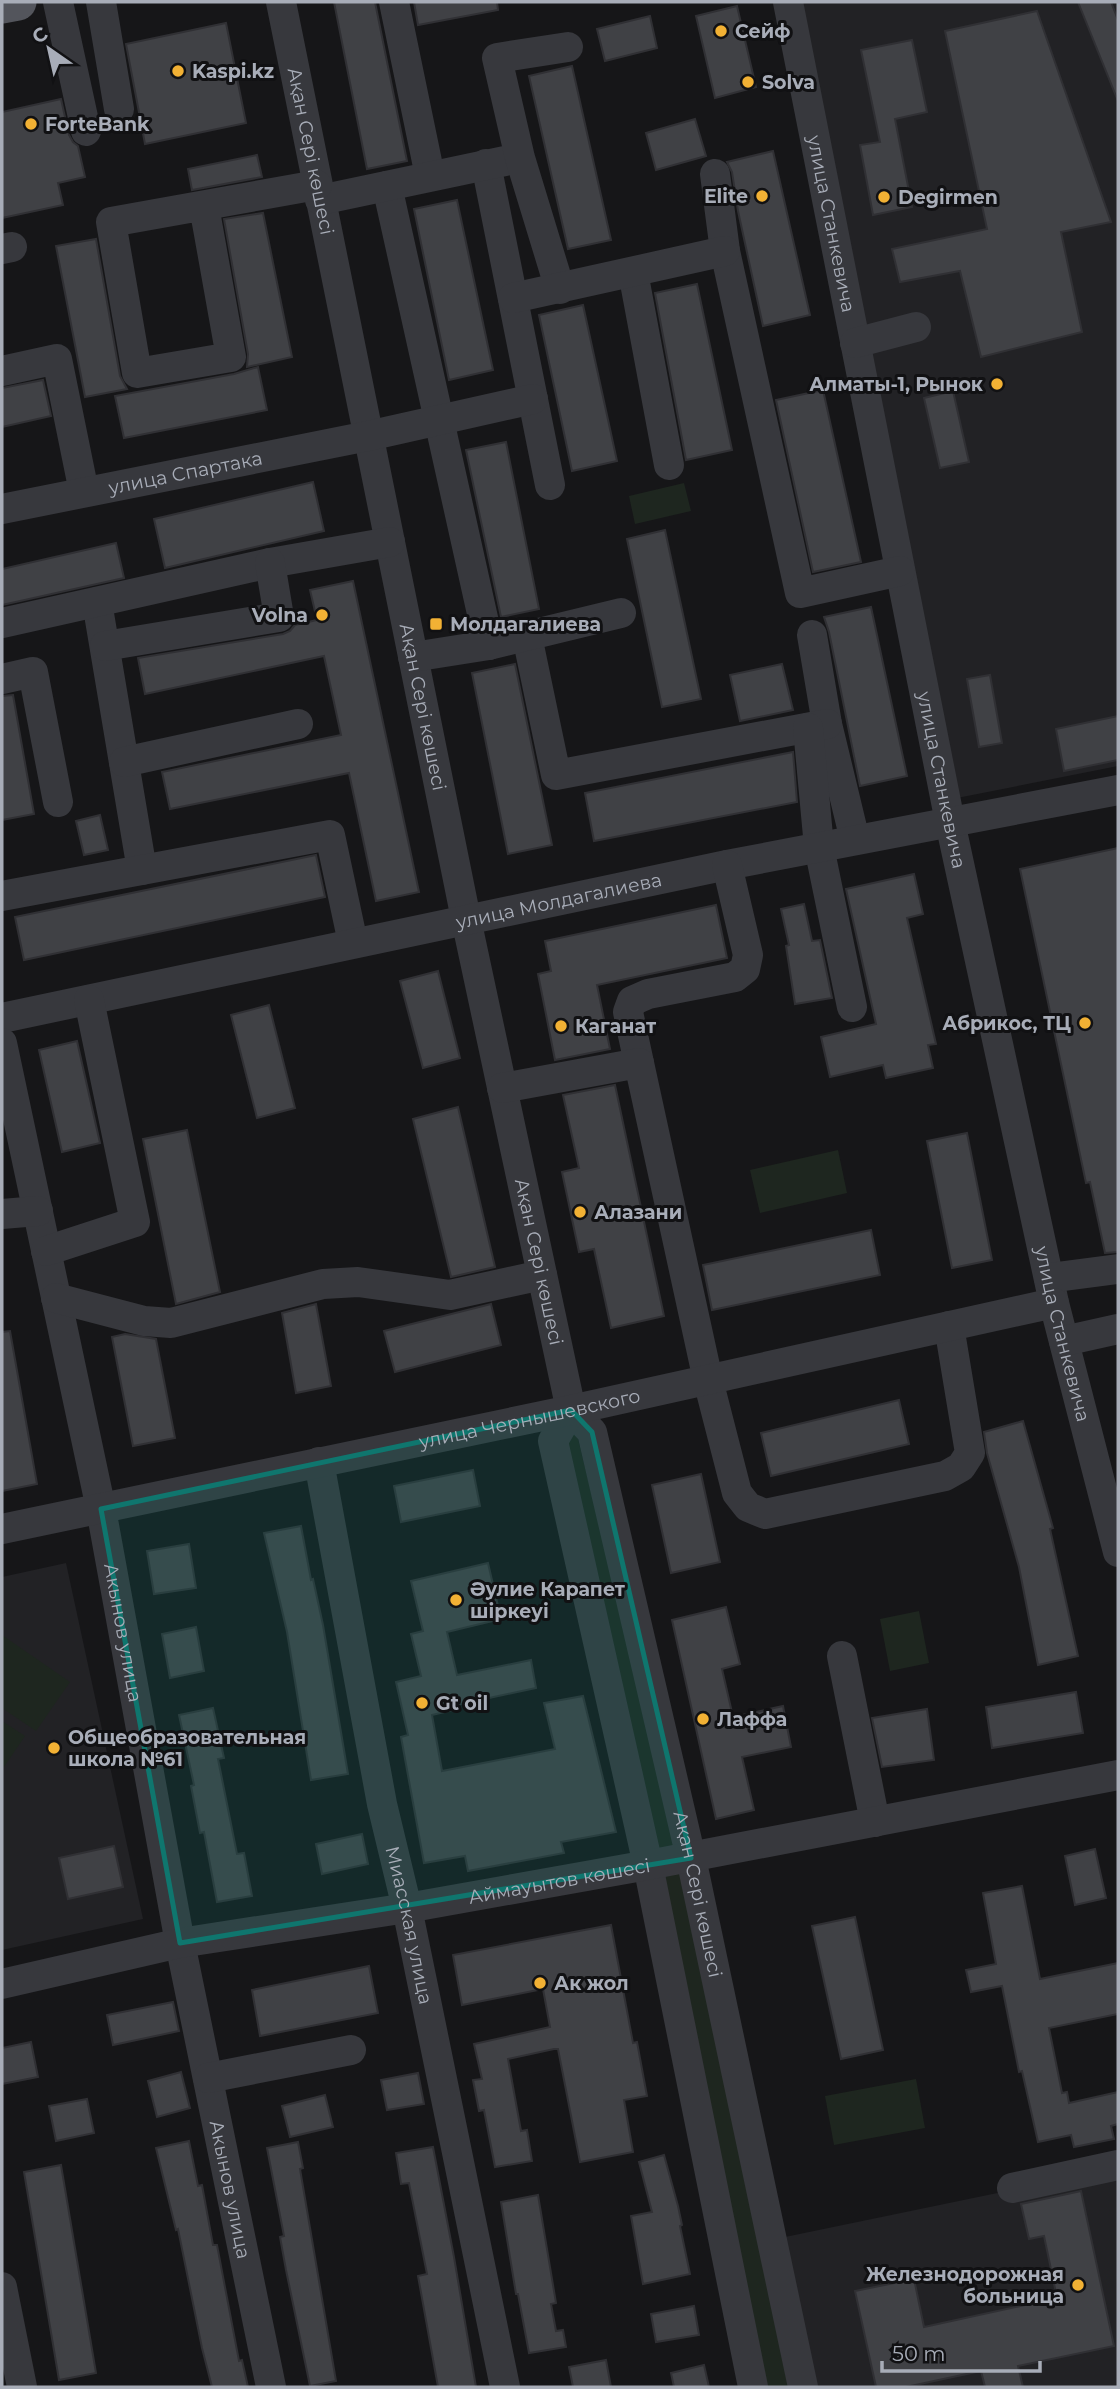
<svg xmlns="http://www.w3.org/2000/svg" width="1120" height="2389" font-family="Montserrat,sans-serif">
<rect width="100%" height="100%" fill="#161618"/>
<g fill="#222225">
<polygon points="799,2 1118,2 1118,766 957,798"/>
<polygon points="66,1563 143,1919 2,1950 2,1577"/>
<polygon points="1118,2168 1118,2387 817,2387 785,2237"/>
</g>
<g fill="#1e261f">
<polygon points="684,483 691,511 635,524 629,496"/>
<polygon points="838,1150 847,1193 760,1213 750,1170"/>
<polygon points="575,1427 680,1849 654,1852 564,1444"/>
<polygon points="919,1611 929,1663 890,1671 880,1619"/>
<polygon points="2,1635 70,1682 36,1731 2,1708"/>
<polygon points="2,1721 25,1736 4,1767 2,1766"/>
<polygon points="685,1871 792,2387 760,2387 658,1874"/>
<polygon points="916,2079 925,2128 834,2145 825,2096"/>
</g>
<g fill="#404145" stroke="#303034" stroke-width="2">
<polygon points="334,2 375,2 407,161 367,169"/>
<polygon points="414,2 497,2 498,10 418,25"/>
<polygon points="1078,2 1111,2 1118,20 1118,101"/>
<polygon points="737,6 756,87 715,98 696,16"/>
<polygon points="1037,11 1111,222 1061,232 1082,332 981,357 960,271 900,282 892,249 987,229 945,31"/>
<polygon points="650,16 657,48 605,61 597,29"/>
<polygon points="226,23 246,123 145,144 126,44"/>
<polygon points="912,40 927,112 895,119 912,207 873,215 860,145 880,142 861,50"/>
<polygon points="572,66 611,240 568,249 529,76"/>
<polygon points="61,99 69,135 73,142 78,146 85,177 58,183 63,205 2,218 2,112"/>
<polygon points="695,119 706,156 656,170 646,133"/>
<polygon points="773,151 810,315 763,326 738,211 732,172 727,162"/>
<polygon points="257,155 262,177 192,190 188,169"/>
<polygon points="457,200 493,370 449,380 414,209"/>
<polygon points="263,213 292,357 247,367 248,354 224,219"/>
<polygon points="96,239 120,376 127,389 85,397 56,246"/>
<polygon points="697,284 732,450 686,460 655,293"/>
<polygon points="583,305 617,461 572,471 539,315"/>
<polygon points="258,367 267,410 124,438 115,396 234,374"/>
<polygon points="43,380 51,416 2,427 2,388"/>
<polygon points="823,390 861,562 813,572 776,400"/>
<polygon points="953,391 969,462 940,468 924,398"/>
<polygon points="506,442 539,609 501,617 466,450"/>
<polygon points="313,482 324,531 165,568 154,519"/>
<polygon points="665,530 701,699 662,707 627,539"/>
<polygon points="116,543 124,578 2,605 2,569"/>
<polygon points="353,581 419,892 376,901 349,773 170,809 162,772 341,735 324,656 145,694 138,658 283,634 290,631 295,625 317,620 310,590"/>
<polygon points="871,607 907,776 860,786 829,632 824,617"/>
<polygon points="515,664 552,845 508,854 472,673"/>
<polygon points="782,664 793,710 740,721 730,675"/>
<polygon points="990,675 1002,743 979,747 967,679"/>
<polygon points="13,695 34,814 2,820 2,696"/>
<polygon points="1118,716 1118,760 1064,771 1056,729"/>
<polygon points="793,752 797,802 594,841 585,793"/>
<polygon points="100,815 108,850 84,855 76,821"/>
<polygon points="1118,848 1118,1252 1105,1253 1090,1182 1086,1183 1020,869"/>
<polygon points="316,855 325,897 24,960 15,917"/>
<polygon points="914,874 923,914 907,918 936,1044 928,1045 933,1068 886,1078 883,1065 830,1077 821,1037 876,1024 846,889"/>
<polygon points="804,904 812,941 820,940 832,998 795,1004 786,946 789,945 781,909"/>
<polygon points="716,905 727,958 597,985 610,1049 555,1060 538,974 551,971 545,941"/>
<polygon points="438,971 460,1058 423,1068 400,981"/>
<polygon points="269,1005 295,1108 257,1118 231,1015"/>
<polygon points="77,1041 100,1143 62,1152 39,1050"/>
<polygon points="615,1085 664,1316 611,1328 594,1249 579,1252 562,1172 579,1168 563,1095"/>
<polygon points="458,1107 495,1267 451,1277 413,1119"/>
<polygon points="187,1130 220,1292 176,1304 143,1139"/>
<polygon points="967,1133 992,1260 952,1268 927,1141"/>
<polygon points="871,1230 880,1275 712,1310 703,1265"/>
<polygon points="316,1304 331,1386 296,1393 282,1313"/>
<polygon points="491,1304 501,1345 395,1372 384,1331"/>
<polygon points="10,1331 37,1484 2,1491 2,1332"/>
<polygon points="125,1334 156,1339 175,1438 133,1446 112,1337"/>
<polygon points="899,1400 909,1444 771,1476 761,1433"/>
<polygon points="1023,1421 1053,1528 1050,1529 1078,1656 1038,1665 1019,1567 987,1453 984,1432"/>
<polygon points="473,1470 480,1506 401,1522 394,1486"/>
<polygon points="701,1474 720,1562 671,1573 652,1485"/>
<polygon points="301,1526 311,1580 313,1579 323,1625 348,1774 311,1780 287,1632 264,1533"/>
<polygon points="189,1544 196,1588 154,1594 147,1551"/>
<polygon points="488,1563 501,1619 447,1632 457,1675 531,1660 536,1688 452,1706 453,1710 432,1715 442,1771 555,1749 544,1703 583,1696 616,1832 561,1842 564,1853 468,1871 465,1856 424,1863 401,1737 408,1735 396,1682 421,1676 411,1634 423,1631 411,1581"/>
<polygon points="726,1607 740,1664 722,1669 733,1717 783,1706 791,1747 742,1757 754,1810 716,1819 672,1620"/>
<polygon points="196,1627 204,1671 170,1678 162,1634"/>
<polygon points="1076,1692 1083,1733 992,1748 986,1707"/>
<polygon points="213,1708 224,1758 218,1759 237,1854 244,1853 252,1896 217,1902 204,1832 200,1833 191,1786 194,1785 179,1715"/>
<polygon points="927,1709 934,1760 882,1767 872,1718"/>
<polygon points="362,1834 368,1864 322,1874 316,1844"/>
<polygon points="114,1846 123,1887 68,1899 59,1858"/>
<polygon points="1095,1849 1106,1898 1075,1905 1065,1856"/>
<polygon points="1022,1886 1040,1979 1118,1963 1118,2014 1049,2028 1062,2093 1067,2092 1069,2103 1118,2092 1118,2124 1111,2126 1114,2139 1074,2147 1071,2135 1038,2142 1022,2071 1019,2072 1002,1986 971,1992 966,1970 996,1964 983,1893"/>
<polygon points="855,1917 883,2050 841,2059 812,1926"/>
<polygon points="611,1925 633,2043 637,2042 647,2096 624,2100 633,2152 580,2162 558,2049 554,2049 508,2059 521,2131 527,2130 532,2161 495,2167 484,2110 479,2111 473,2080 482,2079 474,2044 550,2027 543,1989 462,2005 453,1955"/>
<polygon points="369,1966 378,2013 260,2036 252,1990"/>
<polygon points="173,2002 179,2031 113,2045 107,2015"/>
<polygon points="31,2042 38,2077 2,2084 2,2048"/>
<polygon points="181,2072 190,2108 157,2117 148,2081"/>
<polygon points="418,2073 424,2104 387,2110 381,2080"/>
<polygon points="325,2095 333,2127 290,2137 282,2106"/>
<polygon points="87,2099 94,2133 56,2141 49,2106"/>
<polygon points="189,2141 198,2186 202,2185 213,2245 217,2245 239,2361 242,2360 248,2387 212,2387 202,2348 178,2229 176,2230 156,2148"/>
<polygon points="298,2142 303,2168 300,2169 336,2381 310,2386 286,2270 280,2237 284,2236 267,2148"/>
<polygon points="433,2147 454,2257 476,2387 438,2387 418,2276 427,2274 409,2183 401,2184 396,2153"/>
<polygon points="664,2155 678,2206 682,2225 680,2226 690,2274 643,2284 631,2216 652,2212 639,2162"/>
<polygon points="61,2165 96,2373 59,2380 24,2172"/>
<polygon points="1081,2191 1114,2346 1018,2366 1023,2387 985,2387 981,2371 906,2387 876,2387 855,2291 914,2279 924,2327 1057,2298 1044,2236 1029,2239 1021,2204"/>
<polygon points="538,2195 556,2303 551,2304 556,2331 563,2330 566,2347 529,2353 518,2294 516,2294 501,2202"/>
<polygon points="694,2306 699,2335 656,2342 651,2314"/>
<polygon points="606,2360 611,2387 573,2387 569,2367"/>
<polygon points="704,2365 709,2387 674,2387 671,2373"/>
</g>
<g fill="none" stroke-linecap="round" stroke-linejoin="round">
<g stroke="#37383d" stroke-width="30">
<polyline points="58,2 86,131"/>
<polyline points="101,2 119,109"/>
<path id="s1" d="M281,2L466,919L571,1410L592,1432L691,1858L803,2387"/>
<polyline points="394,2 430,176"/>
<path id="s2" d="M788,2L950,822L1054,1303L1118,1552"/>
<polyline points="486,164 550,485"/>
<polyline points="715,174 725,251 800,593 900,571"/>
<polyline points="387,186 489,645"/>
<polyline points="320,200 505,161"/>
<polyline points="204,206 231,357 137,373 111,222 317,185"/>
<polyline points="2,249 12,247"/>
<polyline points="633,272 669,465"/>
<polyline points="560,289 520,158 497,58 568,47"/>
<polyline points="513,298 725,251"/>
<polyline points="855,343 916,327"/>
<polyline points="2,371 57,359 84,492"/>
<path id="s3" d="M2,509L368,436L533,399"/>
<polyline points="97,602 142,870"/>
<polyline points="2,623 270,563 390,542"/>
<polyline points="812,635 827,724 855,840"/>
<polyline points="527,636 556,775 827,724"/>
<polyline points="105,646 279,617 270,563"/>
<polyline points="413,657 489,645 621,613"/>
<polyline points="2,679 33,672 58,802"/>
<polyline points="808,728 819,847 852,1007"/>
<polyline points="124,762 298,724"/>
<polyline points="2,896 330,835 353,943"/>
<path id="s4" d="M2,1018L727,865L1118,790"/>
<path id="s5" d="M2,1043L101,1509L180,1943L271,2387"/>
<polyline points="639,1063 628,1012 632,1001 648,994 735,977 745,969 748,955 727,865"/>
<polyline points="502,1088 639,1063 708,1380 737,1493 748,1507 765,1514 945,1476 961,1467 970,1453 949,1326"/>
<polyline points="2,1214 38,1211"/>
<polyline points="46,1251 135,1222 89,1000"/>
<polyline points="1049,1278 1118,1269"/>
<polyline points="56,1298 144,1321 171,1323 323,1284 358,1282 450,1295 542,1275"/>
<polyline points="1064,1341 1118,1329"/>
<polyline points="571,1410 553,1441 648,1865 753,2387"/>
<path id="s6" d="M319,1462L382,1804L407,1908L505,2387"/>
<path id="s7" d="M2,1529L571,1410L1054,1303"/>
<polyline points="842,1656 875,1822"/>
<path id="s8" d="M2,1984L180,1943L407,1908L648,1865L1118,1775"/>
<polyline points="208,2078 351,2050"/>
<polyline points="1012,2188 1118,2165"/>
<polyline points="2,2287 22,2387"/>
</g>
<polyline stroke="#53555c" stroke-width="37" points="2,5 18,2"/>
</g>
<path fill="#0f766e" fill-opacity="0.2" stroke="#0f766e" stroke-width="5" stroke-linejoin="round" d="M571,1410L592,1432L691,1858L180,1943L101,1509Z"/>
<g fill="#f2b134" stroke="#111113" stroke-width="2.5">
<circle cx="721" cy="31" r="7"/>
<circle cx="178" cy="71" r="7"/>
<circle cx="748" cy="82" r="7"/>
<circle cx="31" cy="124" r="7"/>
<circle cx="762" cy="196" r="7"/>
<circle cx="884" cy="197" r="7"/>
<circle cx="997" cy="384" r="7"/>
<circle cx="322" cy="615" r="7"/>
<rect x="429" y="617" width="14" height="14" rx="3.5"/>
<circle cx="1085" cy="1023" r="7"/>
<circle cx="561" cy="1026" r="7"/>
<circle cx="580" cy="1212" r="7"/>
<circle cx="456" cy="1600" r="7"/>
<circle cx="422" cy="1703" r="7"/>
<circle cx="703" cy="1719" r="7"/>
<circle cx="54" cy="1748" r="7"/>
<circle cx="540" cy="1983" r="7"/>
<circle cx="1078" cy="2285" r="7"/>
</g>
<g text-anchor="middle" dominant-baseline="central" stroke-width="6" stroke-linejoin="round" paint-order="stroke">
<g font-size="19" font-weight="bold" fill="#a8adb8" stroke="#111113" text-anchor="start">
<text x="735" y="31">Сейф</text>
<text x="192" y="71">Kaspi.kz</text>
<text x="762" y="82">Solva</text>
<text x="45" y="124">ForteBank</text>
<text x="748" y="196" text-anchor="end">Elite</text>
<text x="898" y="197">Degirmen</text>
<text x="983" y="384" text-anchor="end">Алматы-1, Рынок</text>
<text x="308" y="615" text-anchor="end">Volna</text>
<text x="450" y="624">Молдагалиева</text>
<text x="1071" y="1023" text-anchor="end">Абрикос, ТЦ</text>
<text x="575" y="1026">Каганат</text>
<text x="594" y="1212">Алазани</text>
<text x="470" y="1589">Әулие Карапет<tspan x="470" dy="22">шіркеуі</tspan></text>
<text x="436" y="1703">Gt oil</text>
<text x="717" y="1719">Лаффа</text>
<text x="68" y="1737">Общеобразовательная<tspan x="68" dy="22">школа №61</tspan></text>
<text x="554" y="1983">Ак жол</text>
<text x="1064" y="2274" text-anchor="end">Железнодорожная<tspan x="1064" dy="22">больница</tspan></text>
</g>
<g font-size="19" fill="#a8adb8" stroke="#111113">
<text stroke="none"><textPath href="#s1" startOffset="152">Ақан Сері көшесі</textPath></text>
<text stroke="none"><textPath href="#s2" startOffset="226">улица Станкевича</textPath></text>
<text stroke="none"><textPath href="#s3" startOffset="187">улица Спартака</textPath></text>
<text stroke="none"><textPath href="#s1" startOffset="719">Ақан Сері көшесі</textPath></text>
<text stroke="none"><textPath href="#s2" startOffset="793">улица Станкевича</textPath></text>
<text stroke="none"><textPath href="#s4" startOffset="569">улица Молдагалиева</textPath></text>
<text stroke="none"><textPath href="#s1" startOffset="1286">Ақан Сері көшесі</textPath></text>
<text stroke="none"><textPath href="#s2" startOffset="1360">улица Станкевича</textPath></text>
<text stroke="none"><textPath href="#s7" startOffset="539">улица Чернышевского</textPath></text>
<text stroke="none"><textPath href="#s5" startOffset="602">Акынов улица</textPath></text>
<text stroke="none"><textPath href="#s8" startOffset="567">Аймауытов көшесі</textPath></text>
<text stroke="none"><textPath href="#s1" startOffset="1942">Ақан Сері көшесі</textPath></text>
<text stroke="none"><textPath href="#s6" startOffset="472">Миасская улица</textPath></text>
<text stroke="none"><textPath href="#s5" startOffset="1169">Акынов улица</textPath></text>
</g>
</g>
<rect width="1120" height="2389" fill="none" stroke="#a8adb8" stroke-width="7"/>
<g transform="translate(49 49) rotate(326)" stroke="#111113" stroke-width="5" paint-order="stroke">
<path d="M0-5L12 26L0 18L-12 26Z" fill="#a8adb8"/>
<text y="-10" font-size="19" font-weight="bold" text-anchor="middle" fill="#a8adb8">С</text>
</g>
<path d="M882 2361v10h158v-10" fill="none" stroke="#a8adb8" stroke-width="3.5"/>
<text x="892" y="2361" font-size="21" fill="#a8adb8" stroke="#111113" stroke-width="5" paint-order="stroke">50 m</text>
</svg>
